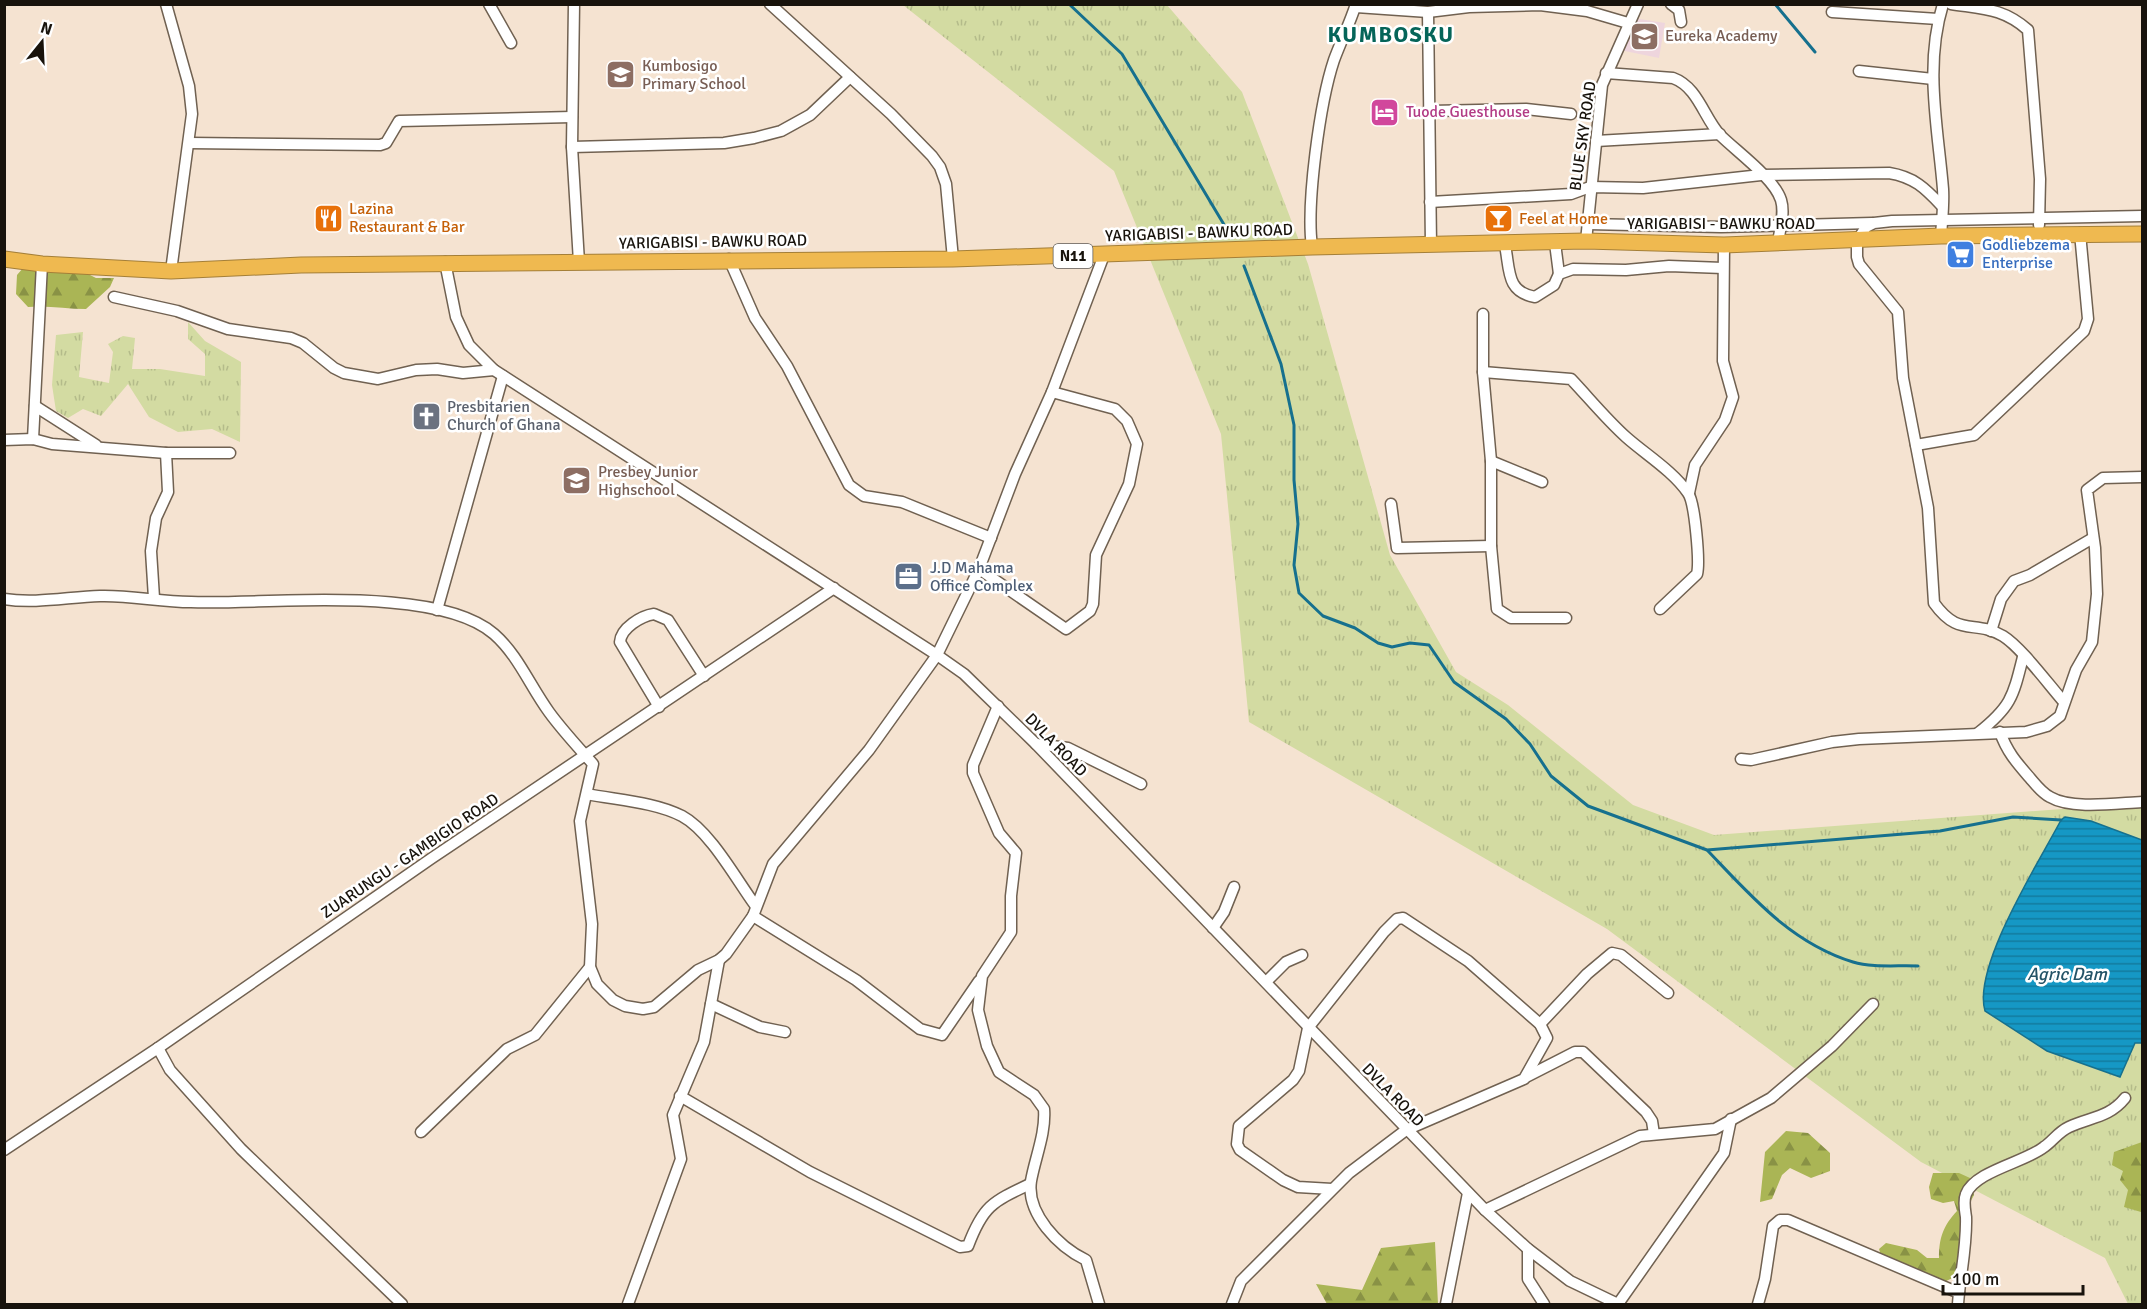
<svg xmlns="http://www.w3.org/2000/svg" width="2147" height="1309" font-family="Signika,sans-serif">
<defs>
<pattern id="grass-tufts" width="24" height="20" patternUnits="userSpaceOnUse" patternTransform="scale(1.5)"><rect width="24" height="20" fill="#d3dba2"/><path d="M3 7l-1-3M5 7V3M7 7l1-3M15 17l-1-3M17 17v-4M19 17l1-3" fill="none" stroke="#b4bb8a"/></pattern>
<pattern id="forest-firs" width="22" height="20" patternUnits="userSpaceOnUse" patternTransform="scale(1.5)"><rect width="22" height="20" fill="#aab555"/><path d="M5 1l3.5 6h-7zM16 11l3.5 6h-7z" fill="#899245"/></pattern>
<pattern id="water-rules" width="6" height="5" patternUnits="userSpaceOnUse" patternTransform="scale(1.5)"><rect width="6" height="5" fill="#1598c5"/><path d="M0 2.5h6" fill="none" stroke="#127b9e"/></pattern>
</defs>
<rect width="100%" height="100%" fill="#f5e3d1"/>
<polygon fill="#eed5dd" points="1633,18 1665,23 1659,58 1620,50"/>
<g fill="url(#grass-tufts)">
<polygon points="903,5 1167,5 1242,92 1308,264 1390,555 1456,672 1508,705 1633,805 1714,835 2142,803 2142,1304 2128,1304 2105,1258 1921,1162 1607,929 1249,722 1221,434 1114,171"/>
<polygon points="188,322 205,341 241,362 240,442 212,429 178,432 149,417 128,384 101,416 83,409 68,418 56,411 52,385 56,335 83,332 79,377 109,383 113,352 108,344 123,336 135,338 132,369 160,369 205,376 205,354 188,339"/>
</g>
<g fill="url(#forest-firs)">
<path d="M23,268L82,271L96,278H114L110,287L86,309C66,309 47,305 28,307L16,294L17,275Z"/>
<polygon points="1786,1131 1808,1133 1830,1153 1830,1171 1811,1178 1790,1168 1782,1175 1772,1199 1760,1202 1765,1152"/>
<polygon points="2142,1142 2142,1212 2141,1212 2124,1207 2128,1190 2120,1180 2123,1171 2112,1165 2114,1152"/>
<path d="M1933,1173H1959L1970,1178L1974,1195L1962,1218L1957,1276L1944,1282L1881,1256L1879,1249L1886,1243L1917,1250L1927,1258H1939C1939,1238 1943,1226 1957,1211L1954,1201L1943,1203L1931,1199L1929,1187Z"/>
<polygon points="1435,1242 1438,1304 1327,1304 1316,1284 1362,1290 1381,1248"/>
</g>
<path fill="url(#water-rules)" stroke="#16708e" stroke-width="1.5" d="M2065,817L2091,821L2142,840V1043H2135L2120,1077L2047,1051L1985,1011C1972,967 2039,862 2061,820Z"/>
<g fill="none" stroke-linecap="round" stroke-linejoin="round">
<g stroke="#16708e" stroke-width="3">
<polyline points="1069,4 1122,54 1232,238"/>
<polyline points="1775,4 1815,52"/>
<polyline points="1244,266 1281,364 1294,425 1294,480 1298,524 1294,565 1299,593 1323,616 1355,628 1378,643 1392,647 1410,643 1429,645 1454,682 1506,719 1530,744 1551,776 1588,806 1707,850 1940,831 2013,817 2061,820"/>
<path d="M1708,851C1751,896 1791,943 1853,962C1872,968 1898,965 1918,966"/>
</g>
<defs>
<g id="minor">
<polyline points="166,4 189,86 192,114 171,271"/>
<polyline points="489,4 511,43"/>
<polyline points="574,4 572,147 579,262"/>
<polyline points="770,4 891,114 932,156 940,167 946,184 953,259"/>
<polyline points="1671,4 1679,10 1681,22"/>
<path d="M1951,4C1983,9 2003,8 2028,30L2040,179L2039,225"/>
<polyline points="1356,7 1428,12 1469,7 1540,5 1587,11 1628,23"/>
<polyline points="1428,12 1431,245"/>
<polyline points="1832,12 1938,19"/>
<polyline points="1859,71 1933,79"/>
<path d="M1606,73L1673,78C1698,87 1704,118 1720,135C1736,151 1774,178 1781,200C1785,213 1780,229 1778,242"/>
<polyline points="1431,111 1526,109 1571,114"/>
<polyline points="1596,141 1720,134"/>
<polyline points="189,143 380,145 386,143 399,121 572,117"/>
<polyline points="572,147 724,143 754,138 781,131 810,115 850,77"/>
<path d="M1430,202L1571,194L1590,187L1643,188L1761,175L1889,173C1914,177 1925,188 1942,206"/>
<polyline points="1588,224 1721,227 1872,223"/>
<path d="M1941,236C1942,220 1944,204 1943,189C1938,128 1924,66 1943,4"/>
<polyline points="1586,241 1602,85 1638,4"/>
<polyline points="1555,243 1559,274"/>
<path d="M1505,245C1510,270 1506,292 1535,297L1554,285L1559,274L1573,269L1626,270L1669,266L1723,268"/>
<path d="M1312,247C1306,204 1320,102 1334,60C1341,41 1350,23 1356,4"/>
<polyline points="729,259 755,318 787,366 849,485 864,496 902,502 991,538"/>
<polyline points="445,262 456,317 469,345 494,370 937,655 964,674 1036,744 1485,1210 1528,1249 1570,1281 1618,1304"/>
<polyline points="114,297 177,311 228,329 291,338 303,343 334,368 344,373 378,379 416,370 437,369 463,373 494,370"/>
<polyline points="1483,314 1483,372 1491,461 1491,546 1497,609 1511,618 1566,618"/>
<path d="M1483,372L1571,379C1589,398 1606,419 1626,437C1645,454 1673,471 1688,493C1695,503 1700,562 1697,574L1660,609"/>
<polyline points="35,406 96,445"/>
<polyline points="33,439 42,264"/>
<polyline points="4,440 33,439 52,444 166,453 230,453"/>
<polyline points="1916,445 1974,435 2084,331 2088,319 2080,233"/>
<polyline points="1491,461 1542,482"/>
<polyline points="1689,493 1695,465 1725,420 1733,397 1723,361 1724,245"/>
<polyline points="1391,504 1397,548 1491,546"/>
<polyline points="979,569 1066,629 1090,611 1093,604 1096,555 1129,484 1137,444 1127,421 1115,409 1052,392"/>
<polyline points="154,598 151,551 156,518 168,492 166,453"/>
<path d="M4,599C36,604 68,597 100,596C130,595 160,602 191,602C266,605 436,584 494,634C518,655 530,686 549,712C562,730 578,747 593,764L580,821L592,924L590,967L597,984L613,1000L625,1006L643,1009L654,1007L698,970L719,960L726,954L753,916L773,864L869,750L937,655L979,569L1015,474L1052,392L1104,255"/>
<polyline points="437,610 503,376"/>
<polyline points="1991,631 2001,599 2014,581 2030,575 2093,538"/>
<path d="M2064,702C2049,685 2021,647 2003,636C1974,619 1959,638 1934,603L1928,508L1903,378L1898,312L1859,264L1857,257V241L1866,227L1874,223L1892,221L2142,216"/>
<path d="M998,706L973,765V773L999,833L1016,853L1011,896V932L982,976L978,1010L987,1046L999,1072L1034,1095L1044,1109C1046,1133 1035,1158 1031,1181C1026,1214 1059,1247 1086,1260L1099,1304"/>
<path d="M659,707L620,642C621,628 641,616 654,614L668,620L704,676"/>
<path d="M2000,732C2007,752 2017,763 2030,778C2036,785 2042,793 2050,797C2072,810 2118,803 2142,802"/>
<path d="M1978,733C2011,707 2013,697 2023,657"/>
<polyline points="1036,744 1068,748 1141,784"/>
<polyline points="1741,759 1751,760 1832,742 1859,739 2026,732 2047,726 2060,716 2076,670 2092,642 2097,594 2095,548 2087,490 2103,478 2142,477"/>
<path d="M587,794C617,800 655,802 682,816C710,831 736,879 755,905"/>
<polyline points="753,916 856,980 920,1029 942,1035 979,981"/>
<polyline points="1213,928 1224,912 1234,887"/>
<polyline points="1266,982 1286,962 1302,955"/>
<polyline points="711,1004 760,1027 785,1032"/>
<polyline points="1540,1024 1587,974 1612,953 1621,955 1668,993"/>
<polyline points="158,1048 170,1070 241,1149 402,1304"/>
<polyline points="1526,1077 1575,1052 1583,1052 1646,1112 1652,1121 1654,1134"/>
<path d="M680,1096L810,1172L960,1247L968,1246C983,1206 992,1202 1030,1184"/>
<polyline points="421,1132 507,1049 535,1035 590,967"/>
<polyline points="4,1150 158,1048 432,858 834,588"/>
<polyline points="1485,1210 1640,1136 1715,1129 1771,1098 1832,1046 1873,1004"/>
<polyline points="1528,1249 1528,1279 1544,1304"/>
<polyline points="628,1304 681,1159 673,1115 704,1042 719,960"/>
<polyline points="1232,1304 1241,1281 1349,1173 1406,1130 1524,1079 1547,1038 1540,1024 1468,961 1403,918 1397,919 1384,932 1308,1028 1299,1071 1293,1080 1239,1126 1237,1144 1240,1150 1283,1180 1298,1187 1332,1189"/>
<polyline points="1446,1304 1468,1193"/>
<polyline points="1618,1304 1724,1153 1731,1119"/>
<polyline points="1758,1304 1765,1279 1773,1226 1780,1220 1788,1220 1959,1293"/>
<path d="M1958,1304C1960,1275 1967,1247 1966,1217C1965,1210 1963,1201 1966,1194C1975,1171 2026,1162 2044,1147C2053,1141 2058,1132 2069,1127C2090,1117 2109,1118 2125,1098"/>
</g>
<polyline id="highway" points="4,259 42,264 171,271 301,265 953,259 1312,247 1586,241 1724,245 1941,236 2142,234"/>
</defs>
<use href="#minor" stroke="#706151" stroke-width="13"/>
<use href="#highway" stroke="#a47f38" stroke-width="17"/>
<use href="#minor" stroke="#fff" stroke-width="10"/>
<use href="#highway" stroke="#efb950" stroke-width="15"/>
</g>
<defs>
<symbol id="school-square" viewBox="-11 -11 22 22"><rect x="-9" y="-9" width="18" height="18" rx="4" fill="#8d6e63" stroke="#fff"/><path d="M0-5L7-2L0 1L-7-2ZM-4 1L0 2.5L4 1V4Q0 6-4 4Z" fill="#fff"/></symbol>
<symbol id="hotel-square" viewBox="-11 -11 22 22"><rect x="-9" y="-9" width="18" height="18" rx="4" fill="#d1479c" stroke="#fff"/><path d="M-6-4.5h1.5V1H6V5H4.5V3h-9V5H-6ZM-4 0a1.8 1.8 0 1 1 3.6 0ZM.5 0V-2.5h3Q6-2.5 6 0Z" fill="#fff"/></symbol>
<symbol id="restaurant-square" viewBox="-11 -11 22 22"><rect x="-9" y="-9" width="18" height="18" rx="4" fill="#e8710a" stroke="#fff"/><path d="M-5-6h1v4h1v-4h1v4h1v-4h1v5L-1.5 .5V6h-2V.5L-5-1ZM5-6V6H3V1.5H1.5Q1.5-4 5-6Z" fill="#fff"/></symbol>
<symbol id="bar-square" viewBox="-11 -11 22 22"><rect x="-9" y="-9" width="18" height="18" rx="4" fill="#e8710a" stroke="#fff"/><path d="M-6-5H6L.8 .8V4.5H3.5V6h-7V4.5H-.8V.8Z" fill="#fff"/></symbol>
<symbol id="supermarket-square" viewBox="-11 -11 22 22"><rect x="-9" y="-9" width="18" height="18" rx="4" fill="#3f7fe0" stroke="#fff"/><path d="M-6-5.5h2.5l.6 2H6L4.5 2H-2.5L-4.4-4H-6ZM-1.5 3.2a1.3 1.3 0 1 0 .1 0ZM3 3.2a1.3 1.3 0 1 0 .1 0Z" fill="#fff"/></symbol>
<symbol id="church-square" viewBox="-11 -11 22 22"><rect x="-9" y="-9" width="18" height="18" rx="4" fill="#6b7280" stroke="#fff"/><path d="M-1.2-6h2.4v3.5h3.3v2.4h-3.3V6h-2.4V-.1h-3.3v-2.4h3.3Z" fill="#fff"/></symbol>
<symbol id="office-square" viewBox="-11 -11 22 22"><rect x="-9" y="-9" width="18" height="18" rx="4" fill="#5c6f8a" stroke="#fff"/><path d="M-6-3h4V-5.5h4V-3h4V5H-6ZM-1-4.5V-3h2v-1.5ZM-6 0V1H6V0Z" fill="#fff"/></symbol>
</defs>
<g fill-rule="evenodd">
<use href="#school-square" x="1628" y="20" width="33" height="33"/>
<use href="#school-square" x="604" y="58" width="33" height="33"/>
<use href="#hotel-square" x="1368" y="96" width="33" height="33"/>
<use href="#restaurant-square" x="312" y="202" width="33" height="33"/>
<use href="#bar-square" x="1482" y="202" width="33" height="33"/>
<use href="#supermarket-square" x="1944" y="238" width="33" height="33"/>
<use href="#church-square" x="410" y="400" width="33" height="33"/>
<use href="#school-square" x="560" y="464" width="33" height="33"/>
<use href="#office-square" x="892" y="560" width="33" height="33"/>
</g>
<g text-anchor="middle" dominant-baseline="central" stroke-width="5" stroke-linejoin="round" paint-order="stroke">
<rect fill="#fff" stroke="#5d5a55" stroke-width="1.5" x="1053.5" y="244" width="39" height="24" rx="4.5"/>
<g font-size="15" font-weight="bold" fill="#18130c">
<text x="1073" y="256">N11</text>
</g>
<g font-size="16" fill="#785e54" stroke="#fff" text-anchor="start">
<text x="1665" y="36">Eureka Academy</text>
<text x="642" y="66">Kumbosigo<tspan x="642" dy="18">Primary School</tspan></text>
<text x="598" y="472">Presbey Junior<tspan x="598" dy="18">Highschool</tspan></text>
</g>
<g font-size="16" fill="#b23c85" stroke="#fff" text-anchor="start">
<text x="1406" y="112">Tuode Guesthouse</text>
</g>
<g font-size="16" fill="#18130c" stroke="#fff">
<text transform="translate(1583 136) rotate(-82)">BLUE SKY ROAD</text>
<text x="1721" y="224">YARIGABISI - BAWKU ROAD</text>
<text transform="translate(1199 233) rotate(-2)">YARIGABISI - BAWKU ROAD</text>
<text transform="translate(713 242) rotate(-1)">YARIGABISI - BAWKU ROAD</text>
<text transform="translate(1056 745) rotate(46)">DVLA ROAD</text>
<text transform="translate(410 856) rotate(-34)">ZUARUNGU - GAMBIGIO ROAD</text>
<text transform="translate(1393 1095) rotate(46)">DVLA ROAD</text>
</g>
<g font-size="16" fill="#c56008" stroke="#fff" text-anchor="start">
<text x="349" y="209">Lazina<tspan x="349" dy="18">Restaurant &amp; Bar</tspan></text>
<text x="1519" y="219">Feel at Home</text>
</g>
<g font-size="16" fill="#366cbe" stroke="#fff" text-anchor="start">
<text x="1982" y="245">Godliebzema<tspan x="1982" dy="18">Enterprise</tspan></text>
</g>
<g font-size="16" fill="#5b616d" stroke="#fff" text-anchor="start">
<text x="447" y="407">Presbitarien<tspan x="447" dy="18">Church of Ghana</tspan></text>
</g>
<g font-size="16" fill="#4e5e75" stroke="#fff" text-anchor="start">
<text x="930" y="568">J.D Mahama<tspan x="930" dy="18">Office Complex</tspan></text>
</g>
<g font-size="18" font-style="italic" fill="#245367" stroke="#fff">
<text x="2067" y="974">Agric Dam</text>
</g>
<g font-size="22" font-weight="bold" letter-spacing="1.5" fill="#056559" stroke="#fff">
<text x="1391" y="34">KUMBOSKU</text>
</g>
</g>
<rect width="2147" height="1309" fill="none" stroke="#18130c" stroke-width="12"/>
<g transform="translate(42 42) rotate(18)" stroke="#ffffff" stroke-width="4.5" paint-order="stroke">
<path d="M0-4.5L10 22L0 15L-10 22Z" fill="#18130c"/>
<text y="-9" font-size="16" font-weight="bold" text-anchor="middle" fill="#18130c">N</text>
</g>
<path d="M1943 1285v9h140v-9" fill="none" stroke="#18130c" stroke-width="3"/>
<text x="1952" y="1285" font-size="18" fill="#18130c" stroke="#ffffff" stroke-width="4.5" paint-order="stroke">100 m</text>
</svg>
